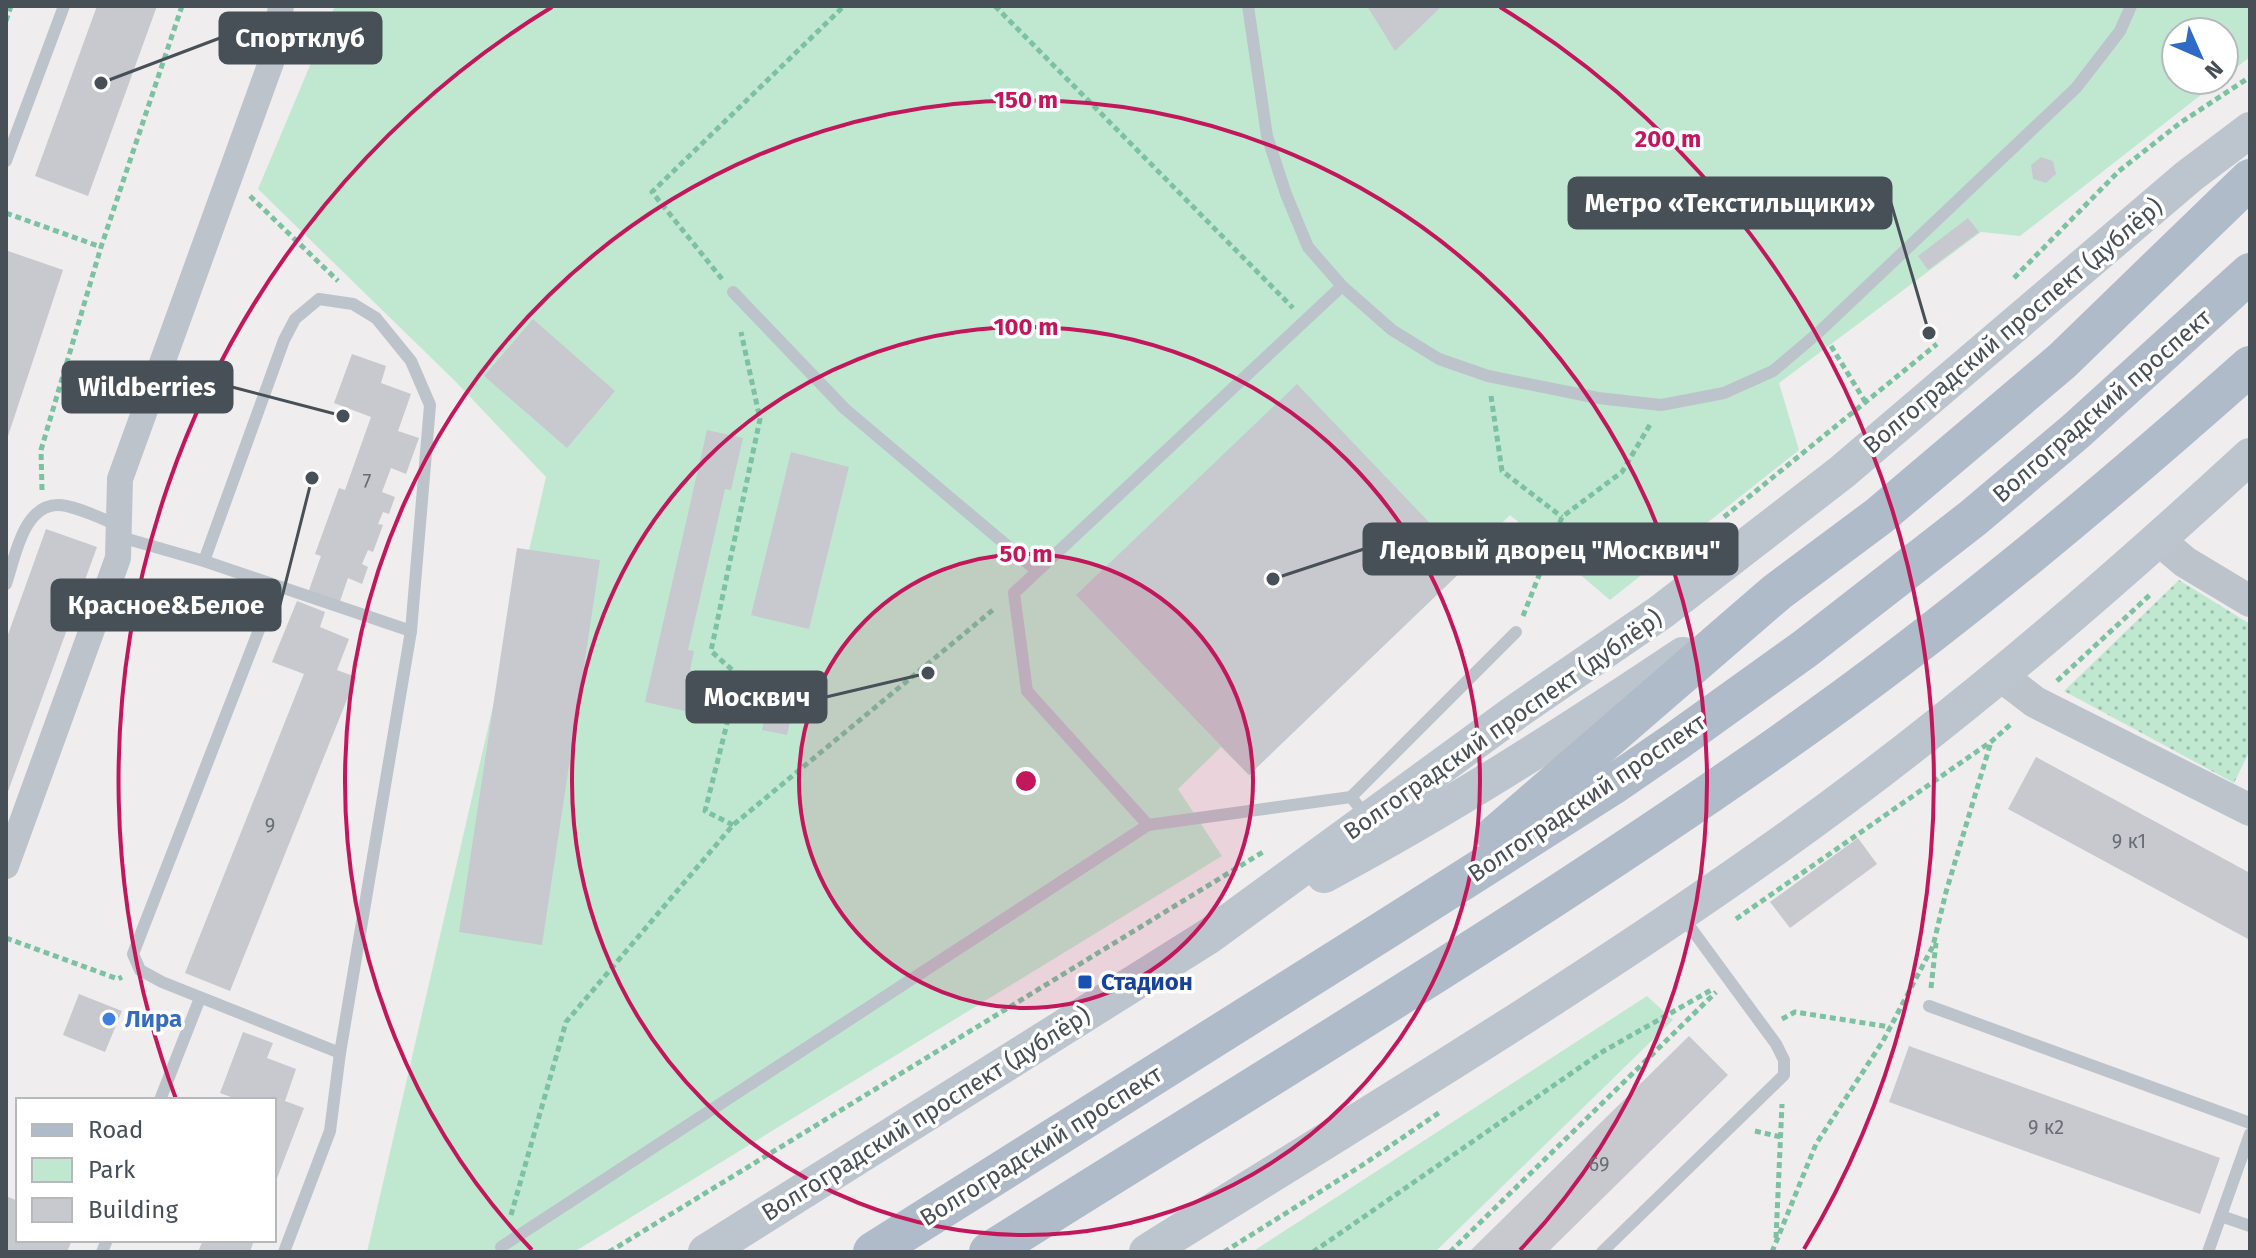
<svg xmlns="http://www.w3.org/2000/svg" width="2256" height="1258" font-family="'Fira Sans',sans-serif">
<defs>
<pattern id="grass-dots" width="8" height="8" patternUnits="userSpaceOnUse" patternTransform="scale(2)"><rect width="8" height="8" fill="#c0e8d1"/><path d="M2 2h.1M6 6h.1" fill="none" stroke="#9ebeac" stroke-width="1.8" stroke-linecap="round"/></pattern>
</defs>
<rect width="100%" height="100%" fill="#efeded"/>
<polygon fill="url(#grass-dots)" points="2179,580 2250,624 2250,750 2234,783 2064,691"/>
<g fill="#c0e8d1">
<polygon points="335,6 2250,6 2250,57 2224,77 2224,32 2176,32 2176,80 2220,80 2020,236 1981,232 1779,383 1799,450 1610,600 1510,515 1466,559 1469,564 1249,775 1221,747 1178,789 1222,856 574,1252 367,1252 546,477 455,381 258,189"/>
<polygon points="1647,996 1673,1020 1435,1252 1252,1252"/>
</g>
<g fill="#c7c9cf">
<polygon points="97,6 157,6 88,196 35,176"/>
<polygon points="1367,6 1442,6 1395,51"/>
<polygon points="2041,157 2053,161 2056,174 2046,183 2033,179 2031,165"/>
<polygon points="1968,218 1979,232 1928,270 1918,256"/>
<polygon points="8,251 63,270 7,439 6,256"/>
<polygon points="533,319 615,391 567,448 484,376"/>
<polygon points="352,354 386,366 381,383 411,394 398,431 419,438 406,474 391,468 382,492 395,497 389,514 383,512 378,524 383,525 373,552 368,550 362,564 368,567 362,584 348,578 339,604 308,593 321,556 315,554 339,488 345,490 371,417 334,403"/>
<polygon points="1297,384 1469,564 1249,775 1076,595"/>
<polygon points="707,430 743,438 731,490 725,489 688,650 694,651 690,670 729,679 720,719 645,702"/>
<polygon points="791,452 849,467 809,629 751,615"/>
<polygon points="46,529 97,547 6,797 6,640"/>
<polygon points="517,548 600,560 542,945 459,932"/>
<polygon points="297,601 325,612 320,627 349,639 337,670 356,677 230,991 185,973 304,674 272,662"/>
<polygon points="767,707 792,713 787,735 762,730"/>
<polygon points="2036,757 2250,873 2250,940 2008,809"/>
<polygon points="1858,838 1877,864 1790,928 1770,902"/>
<polygon points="79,994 122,1011 105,1052 63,1035"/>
<polygon points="243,1032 273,1043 267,1058 296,1069 285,1101 304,1108 274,1186 274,1100 239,1100 220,1093"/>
<polygon points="1689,1036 1728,1075 1548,1252 1469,1252"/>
<polygon points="1909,1046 2220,1158 2200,1214 1889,1102"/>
<polygon points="6,1196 18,1201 18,1240 72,1240 67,1252 6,1252"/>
<polygon points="203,1240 254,1240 250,1252 198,1252"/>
</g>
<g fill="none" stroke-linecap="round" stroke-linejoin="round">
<g stroke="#7cc1a2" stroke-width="5" stroke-dasharray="6 4" stroke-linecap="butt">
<polyline points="995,6 1293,308"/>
<polyline points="6,21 11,6"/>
<polyline points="250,196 338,281"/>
<polyline points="6,213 101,247"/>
<polyline points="2014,278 2119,171 2180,123 2250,77"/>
<polyline points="722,279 652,192 844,6"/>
<polyline points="1831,346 1866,403"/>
<polyline points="1491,396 1502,471 1562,517"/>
<polyline points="42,490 41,450 101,247 182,6"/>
<polyline points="1724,517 1937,344"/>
<polyline points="1523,616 1562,517 1622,472 1651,423"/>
<polyline points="2057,681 2152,593"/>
<polyline points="733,825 705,811 739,676 711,651 760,419 741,332"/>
<polyline points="1736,919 1992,741 2012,723"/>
<polyline points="6,938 118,979 122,977"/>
<polyline points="1931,988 1936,943"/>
<polyline points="1782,1019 1795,1012 1890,1027"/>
<polyline points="1755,1131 1781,1137"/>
<polyline points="511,1215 566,1022 733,825 994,609"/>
<polyline points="1776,1238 1782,1104"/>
<polyline points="609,1252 1263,852"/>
<polyline points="1224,1252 1361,1166 1440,1112"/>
<polyline points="1313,1252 1602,1052 1713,989"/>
<polyline points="1450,1252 1716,992"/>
<polyline points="1772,1252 1816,1144 1883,1041 1933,946 1946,892 1991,742"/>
</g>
<g stroke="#bdc3ca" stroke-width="12">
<polyline points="1248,6 1267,136 1286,194 1308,247 1342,286 1392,330 1439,359 1488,376 1598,398 1661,405 1724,393 1773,371 1819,332 2076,88 2120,31 2131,6"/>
<polyline points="6,161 64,6"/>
<polyline points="1342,286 1014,593 1027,691 1148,825 1351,797"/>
<polyline points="733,292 845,409 1037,571"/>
<polyline points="117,536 204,561 411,631"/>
<polyline points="204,561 284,340 295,319 319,299 353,304 376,318 411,361 430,405 411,631 340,1053 330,1131 284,1252"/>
<path d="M6,584C15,558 23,505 58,505C74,505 102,519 118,525"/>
<polyline points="276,586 133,954 140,970 162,982 340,1053"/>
<polyline points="1367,817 1351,797 1516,632"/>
<polyline points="1929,1006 2250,1123"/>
<polyline points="160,1100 200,998"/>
<polyline points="2221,1216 2250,1226"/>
<polyline points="501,1247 1148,825"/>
<polyline points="102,1252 107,1240"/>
<polyline points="1602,1252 1784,1075 1784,1060 1776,1044 1682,916"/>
<polyline points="2208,1252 2250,1134"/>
</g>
<polyline stroke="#bdc3ca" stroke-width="26" points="6,866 118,558 120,479 273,57 281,6"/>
<g stroke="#bdc3ca" stroke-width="32">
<polyline points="2159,540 2185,562 2250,601"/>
<polyline points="2001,676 2035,702 2250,810"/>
</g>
<g stroke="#bcc4ce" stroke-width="36">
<path d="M1324,875C1448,809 1566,733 1683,655"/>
<polyline points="706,1252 1209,936 1517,711 1661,612 1842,472 2189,176 2250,130"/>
<path d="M1147,1252C1358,1120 1572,992 1775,848C1943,729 2099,595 2250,456"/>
</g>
<g stroke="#afbbc8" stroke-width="40">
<polyline points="1496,835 1777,592 1879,516 2062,361 2250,179"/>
<polyline points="873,1252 1391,926 1611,786 1675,742 1806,648 1973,518 2076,431 2250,273"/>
<path d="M989,1252C1256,1084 1528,922 1785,741C1949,626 2101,498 2250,366"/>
</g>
</g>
<circle cx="1026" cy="781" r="227" fill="#c2185b" fill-opacity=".12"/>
<g fill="none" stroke="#c2185b" stroke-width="4">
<circle cx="1026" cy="781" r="227"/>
<circle cx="1026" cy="781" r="454"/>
<path d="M532 1250A681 681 0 1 1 1520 1250"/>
<path d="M176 1099A908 908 0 0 1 552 7M1500 7A908 908 0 0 1 1804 1249"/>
</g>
<rect fill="#1a4fb4" stroke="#fff" stroke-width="3" x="1077" y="974" width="16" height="16" rx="4"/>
<circle fill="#3f7fe0" stroke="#fff" stroke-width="3" cx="109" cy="1019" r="8"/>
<g text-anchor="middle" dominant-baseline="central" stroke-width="7" stroke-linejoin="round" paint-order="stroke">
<g font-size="20" fill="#676e75">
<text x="367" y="481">7</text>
<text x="270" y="825">9</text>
<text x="2129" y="841">9 к1</text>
<text x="2046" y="1127">9 к2</text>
<text x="1599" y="1164">69</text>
</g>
<g font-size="24" fill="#474f57" stroke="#fff">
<text transform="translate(2013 326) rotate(-40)">Волгоградский проспект (дублёр)</text>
<text transform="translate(2102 406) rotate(-41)">Волгоградский проспект</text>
<text transform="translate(1503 725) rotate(-35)">Волгоградский проспект (дублёр)</text>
<text transform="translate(1587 798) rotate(-34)">Волгоградский проспект</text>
<text transform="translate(926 1114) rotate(-32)">Волгоградский проспект (дублёр)</text>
<text transform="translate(1041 1146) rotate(-32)">Волгоградский проспект</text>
</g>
<g font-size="24" font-weight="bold" fill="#164399" stroke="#fff" text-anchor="start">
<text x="1101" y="982">Стадион</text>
</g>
<g font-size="24" font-weight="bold" fill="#366cbe" stroke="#fff" text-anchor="start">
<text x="125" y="1019">Лира</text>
</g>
</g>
<circle cx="1026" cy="781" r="12" fill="#c2185b" stroke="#fff" stroke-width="4"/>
<g font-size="24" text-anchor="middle" font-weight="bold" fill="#c2185b" stroke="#fff" stroke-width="7" stroke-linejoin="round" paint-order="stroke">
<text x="1026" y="108">150 m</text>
<text x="1668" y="147">200 m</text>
<text x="1026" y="335">100 m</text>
<text x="1026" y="562">50 m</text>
</g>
<path fill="none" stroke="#474f57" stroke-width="3" d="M101 83L220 38M1929 333L1891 203M343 416L232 387M1273 579L1364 549M312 478L280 605M928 673L826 697"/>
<g fill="#474f57" stroke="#fff" stroke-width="3">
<circle cx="101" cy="83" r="8"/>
<circle cx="1929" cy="333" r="8"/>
<circle cx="343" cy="416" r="8"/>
<circle cx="1273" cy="579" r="8"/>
<circle cx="312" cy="478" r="8"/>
<circle cx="928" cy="673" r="8"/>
</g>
<g fill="#474f57" stroke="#474f57" stroke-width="3">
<rect x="220" y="13" width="161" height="50" rx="8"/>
<rect x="1569" y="178" width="322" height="50" rx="8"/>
<rect x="63" y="362" width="169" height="50" rx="8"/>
<rect x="1364" y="524" width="373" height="50" rx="8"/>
<rect x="52" y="580" width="228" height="50" rx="8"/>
<rect x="687" y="672" width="139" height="50" rx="8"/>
</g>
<g font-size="26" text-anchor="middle" font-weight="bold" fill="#fff">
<text x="300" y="47">Спортклуб</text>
<text x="1730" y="212">Метро «Текстильщики»</text>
<text x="147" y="396">Wildberries</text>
<text x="1550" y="559">Ледовый дворец "Москвич"</text>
<text x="166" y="614">Красное&amp;Белое</text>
<text x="757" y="706">Москвич</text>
</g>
<rect width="2256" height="1258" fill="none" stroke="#474f57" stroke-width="16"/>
<rect x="16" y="1098" width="260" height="144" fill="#ffffff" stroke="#b5b9bc" stroke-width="2"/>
<rect x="32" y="1124" width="40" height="12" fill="#afbbc8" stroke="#b5b9bc" stroke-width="2"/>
<text x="88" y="1138" font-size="24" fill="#474f57">Road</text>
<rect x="32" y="1158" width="40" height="24" fill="#c0e8d1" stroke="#b5b9bc" stroke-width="2"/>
<text x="88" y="1178" font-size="24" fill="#474f57">Park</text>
<rect x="32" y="1198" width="40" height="24" fill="#c7c9cf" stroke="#b5b9bc" stroke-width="2"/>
<text x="88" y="1218" font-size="24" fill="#474f57">Building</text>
<g transform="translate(2200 56) rotate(135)"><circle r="38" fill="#ffffff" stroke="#b5b9bc" stroke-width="2"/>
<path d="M0-6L14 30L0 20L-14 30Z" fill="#2f6bc6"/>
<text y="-12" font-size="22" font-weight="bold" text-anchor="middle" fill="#474f57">N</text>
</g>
</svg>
